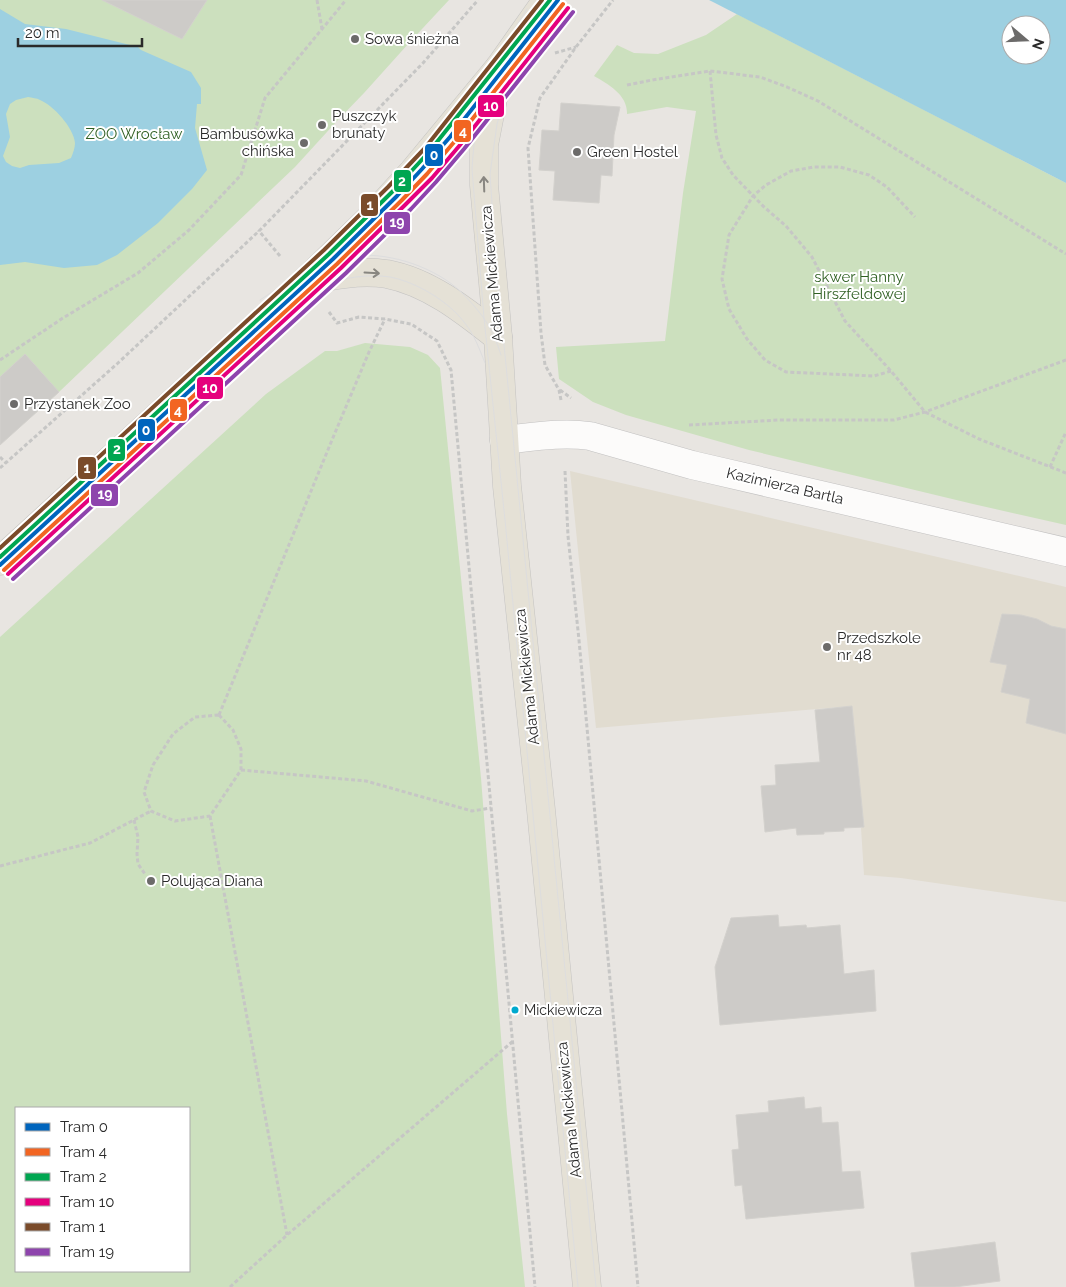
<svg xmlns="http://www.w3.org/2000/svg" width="1066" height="1287" font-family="Raleway,sans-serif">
<rect width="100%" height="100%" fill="#e8e5e1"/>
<polygon fill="#e1dcd0" points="570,471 1066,587 1066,902 901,878 864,875 861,828 864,826 852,706 596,728"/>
<g fill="#cce0be" fill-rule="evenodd">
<polygon points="0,0 449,0 409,43 364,93 337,121 295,167 59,392 0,444"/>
<path d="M737,14L1066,183V525L973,504L749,450L626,415L593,402L559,379L556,347L665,341L683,193L696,111L667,107L627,114C628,95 608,84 594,76L617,45L634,53L658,54L706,35Z"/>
<path d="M365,343L410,347L428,355L440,368L481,778L507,1114L525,1287H0V637L266,394L325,351H337ZM16,1108H189V1271H16Z"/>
</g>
<g fill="#9dd0e1" fill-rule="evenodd">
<path d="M709,0H1066V183L715,3ZM1011,25H1041V55H1011Z"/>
<path d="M0,9L25,24L66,29L138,47L141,50L191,72L201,88V104H197L195,128L207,170L192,189L158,223L117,255L97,265L64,268L25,262L0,265ZM28,97C32,98 37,98 40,100C53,105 74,128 75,143C75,148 73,153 71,158L59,163L29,165L20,168L12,166L6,162L3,156L10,137L6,114L10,104L16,100Z"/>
</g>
<g fill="#cdcbc8" stroke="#d3d1cd">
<polygon points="102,0 207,0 182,39"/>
<polygon points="561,103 620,107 614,135 612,176 601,175 599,203 553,200 555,171 539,170 542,130 559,131"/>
<polygon points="25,354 59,392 0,445 0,377"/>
<polygon points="1002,614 1021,615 1037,619 1051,626 1066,629 1066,734 1026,723 1030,699 1001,692 1007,665 990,662"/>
<polygon points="852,706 864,827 844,828 844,831 824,832 824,834 797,835 796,828 765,832 761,786 776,785 775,765 820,762 815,710"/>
<polygon points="778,915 779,927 806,925 807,928 840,925 844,974 874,970 876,1011 720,1025 715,967 731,918"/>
<polygon points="804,1097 805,1109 821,1107 822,1123 838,1122 842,1172 860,1171 864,1208 746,1219 742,1185 735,1186 732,1150 739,1149 736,1115 769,1112 768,1101"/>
<polygon points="995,1242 1000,1281 955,1287 915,1287 911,1253"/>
</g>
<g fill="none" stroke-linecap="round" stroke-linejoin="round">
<defs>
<path id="minor" d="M504,440C533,437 561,432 590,436L692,465L1066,552"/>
<g id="major">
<polyline points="499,68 484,145 484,185 498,337 507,486 541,810 587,1287"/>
<path d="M306,281C333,275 360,270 387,274C429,282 465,311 498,337"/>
<polyline points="0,561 303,284 372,217 413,172 499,68 547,0"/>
</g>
</defs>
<use href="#minor" stroke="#c2c1c1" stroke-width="29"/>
<use href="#major" stroke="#c4c3c2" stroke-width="29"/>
<g stroke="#c6c6c5" stroke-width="3" stroke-dasharray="4 2.5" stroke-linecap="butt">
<polyline points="317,0 322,29"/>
<polyline points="555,53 576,47"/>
<polyline points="710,71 716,135 722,158 733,175 763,206 786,226 812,257 845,321 891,371 925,412 979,439 1066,473"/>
<polyline points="627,85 652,80 710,71 760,77 787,87 818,101 1066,254"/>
<polyline points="280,256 259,231 423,63 478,0"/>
<polyline points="329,312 337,323 359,317 385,319 411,324 437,341 451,370 535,1287"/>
<polyline points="0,360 63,318 138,273 189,230 241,175 265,98 346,0"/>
<polyline points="891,371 874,376 786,372 765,360 747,339 729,309 722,279 729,235 753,196 766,185 791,171 814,167 840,167 869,175 887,187 915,217"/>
<polyline points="560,390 571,398"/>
<polyline points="561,400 559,390 545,365 541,333 528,148 540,98 576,47 613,0"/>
<polyline points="689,425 779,420 894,420 925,412 1066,360"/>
<polyline points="0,457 6,463"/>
<polyline points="1050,467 1066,432"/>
<polyline points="0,468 118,363 259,231"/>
<polyline points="565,471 568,536 579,640 638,1287"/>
<polyline points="219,715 332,440 369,352 385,319"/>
<polygon points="219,715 233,730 241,749 241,770 210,816 175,821 151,811 144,792 153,765 173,734 195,717"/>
<polyline points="241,770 366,781 472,811 491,808"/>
<polyline points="210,816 287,1235"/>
<polyline points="134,820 138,837 137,854 138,864 145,874"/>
<polyline points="0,866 90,843 151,811"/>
<polyline points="230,1287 287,1235 512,1042"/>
</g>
<use href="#minor" stroke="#fcfbfa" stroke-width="28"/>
<use href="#major" stroke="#e5e1d6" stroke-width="28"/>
<g stroke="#ddddde" stroke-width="1">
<path d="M527,9C513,32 497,55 487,81C477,109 474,139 472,169L484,318L505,520L578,1287"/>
<polyline points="549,11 528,45 509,84 497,124 490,174 496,263 596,1287"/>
<path d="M260,300C283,285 306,267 333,259C370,249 414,259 446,280C460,289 473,304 483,317C491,328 497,342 501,355"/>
<path d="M264,322C279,312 292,299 308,290C314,287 322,285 329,283C348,277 370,274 390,277C416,282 448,301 464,322C474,334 479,348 485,363"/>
</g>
<defs>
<polyline id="tram-1" points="0,565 333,259 397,196 422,169 450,137 558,0"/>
<polyline id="tram-2" points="4,570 337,264 402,200 427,174 455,141 563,4"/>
<polyline id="tram-3" points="0,557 329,254 393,191 429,152 550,0"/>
<polyline id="tram-4" points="8,574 341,268 406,204 432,178 460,145 568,8"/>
<polyline id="tram-5" points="0,548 324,250 388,187 425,148 542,0"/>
<polyline id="tram-6" points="13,579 346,273 411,209 436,182 464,149 573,12"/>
</defs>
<use href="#tram-1" stroke="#fff" stroke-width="8"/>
<use href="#tram-2" stroke="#fff" stroke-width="8"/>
<use href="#tram-3" stroke="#fff" stroke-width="8"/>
<use href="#tram-4" stroke="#fff" stroke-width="8"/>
<use href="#tram-5" stroke="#fff" stroke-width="8"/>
<use href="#tram-6" stroke="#fff" stroke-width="8"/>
<use href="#tram-1" stroke="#0065bd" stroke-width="4"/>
<use href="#tram-2" stroke="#f26522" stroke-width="4"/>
<use href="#tram-3" stroke="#00a651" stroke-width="4"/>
<use href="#tram-4" stroke="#e5007d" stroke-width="4"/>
<use href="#tram-5" stroke="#7a4b2a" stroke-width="4"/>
<use href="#tram-6" stroke="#8e44ad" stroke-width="4"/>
</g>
<defs><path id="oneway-shaft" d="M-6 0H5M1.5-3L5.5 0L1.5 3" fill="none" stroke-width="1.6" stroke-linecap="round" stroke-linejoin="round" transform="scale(1.25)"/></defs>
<g stroke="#888680">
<use href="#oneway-shaft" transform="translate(484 184) rotate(-92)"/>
<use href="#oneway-shaft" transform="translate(372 273) rotate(3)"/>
</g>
<g fill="#6c6b6a" stroke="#fff" stroke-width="2">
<circle cx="355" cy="39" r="5"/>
<circle cx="322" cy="125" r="5"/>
<circle cx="304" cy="143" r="5"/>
<circle cx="577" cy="152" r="5"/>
<circle cx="14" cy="404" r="5"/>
<circle cx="827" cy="647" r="5"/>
<circle cx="151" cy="881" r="5"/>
</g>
<circle fill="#00a9ce" stroke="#fff" stroke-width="2" cx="515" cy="1010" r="4.5"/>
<g text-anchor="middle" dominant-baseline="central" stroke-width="4" stroke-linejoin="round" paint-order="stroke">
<g font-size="14" fill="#2a2a2a" stroke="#fff" text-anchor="start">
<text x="524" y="1010">Mickiewicza</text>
</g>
<g font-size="15" fill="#2a2a2a" stroke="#fff" text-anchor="start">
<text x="365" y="39">Sowa śnieżna</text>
<text x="332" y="116">Puszczyk<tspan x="332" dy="17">brunaty</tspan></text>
<text x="294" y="134" text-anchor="end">Bambusówka<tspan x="294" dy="17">chińska</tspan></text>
<text x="587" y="152">Green Hostel</text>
<text x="24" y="404">Przystanek Zoo</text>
<text x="837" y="638">Przedszkole<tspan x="837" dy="17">nr 48</tspan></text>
<text x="161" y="881">Polująca Diana</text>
</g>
<g font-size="15" fill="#2f5f22" stroke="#fff">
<text x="134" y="134">ZOO Wrocław</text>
<text x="859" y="277">skwer Hanny<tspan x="859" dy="17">Hirszfeldowej</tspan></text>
</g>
<g font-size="15" fill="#2a2a2a" stroke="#fff">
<text transform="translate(492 274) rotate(-95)">Adama Mickiewicza</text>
<text transform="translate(785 486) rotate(13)">Kazimierza Bartla</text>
<text transform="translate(527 677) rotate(-96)">Adama Mickiewicza</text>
<text transform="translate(569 1110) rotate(-96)">Adama Mickiewicza</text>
</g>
</g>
<g stroke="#fff" stroke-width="2">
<rect x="477" y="94" width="28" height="24" rx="5" fill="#e5007d"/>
<rect x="453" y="119" width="19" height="24" rx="5" fill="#f26522"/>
<rect x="424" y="143" width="20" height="24" rx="5" fill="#0065bd"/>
<rect x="393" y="169" width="19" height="24" rx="5" fill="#00a651"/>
<rect x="360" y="193" width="19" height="24" rx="5" fill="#7a4b2a"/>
<rect x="383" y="211" width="28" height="24" rx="5" fill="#8e44ad"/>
<rect x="196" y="376" width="28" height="24" rx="5" fill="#e5007d"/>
<rect x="169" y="398" width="19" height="24" rx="5" fill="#f26522"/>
<rect x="137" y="418" width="19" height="24" rx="5" fill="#0065bd"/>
<rect x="107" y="438" width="19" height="24" rx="5" fill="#00a651"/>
<rect x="77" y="456" width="20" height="24" rx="5" fill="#7a4b2a"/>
<rect x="90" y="483" width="29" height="24" rx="5" fill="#8e44ad"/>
</g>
<g font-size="14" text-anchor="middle" font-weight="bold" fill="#fff">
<text x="491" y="111">10</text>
<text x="463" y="136">4</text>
<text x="434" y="160">0</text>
<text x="402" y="186">2</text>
<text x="370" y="210">1</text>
<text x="397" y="227">19</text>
<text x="210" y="393">10</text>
<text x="178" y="415">4</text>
<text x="146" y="435">0</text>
<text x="117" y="454">2</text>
<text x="87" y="473">1</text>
<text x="105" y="499">19</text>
</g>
<rect x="15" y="1107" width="175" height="165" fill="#ffffff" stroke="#aaaaaa"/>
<rect x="25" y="1123" width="25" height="8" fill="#0065bd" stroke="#aaaaaa"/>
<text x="60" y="1132" font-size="15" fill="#2a2a2a">Tram 0</text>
<rect x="25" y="1148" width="25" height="8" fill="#f26522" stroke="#aaaaaa"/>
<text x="60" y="1157" font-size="15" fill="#2a2a2a">Tram 4</text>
<rect x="25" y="1173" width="25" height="8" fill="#00a651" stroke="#aaaaaa"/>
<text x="60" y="1182" font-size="15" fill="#2a2a2a">Tram 2</text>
<rect x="25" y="1198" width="25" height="8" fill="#e5007d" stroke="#aaaaaa"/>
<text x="60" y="1207" font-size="15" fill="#2a2a2a">Tram 10</text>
<rect x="25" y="1223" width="25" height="8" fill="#7a4b2a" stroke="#aaaaaa"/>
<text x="60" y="1232" font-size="15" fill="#2a2a2a">Tram 1</text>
<rect x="25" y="1248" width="25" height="8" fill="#8e44ad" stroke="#aaaaaa"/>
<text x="60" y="1257" font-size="15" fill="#2a2a2a">Tram 19</text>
<g transform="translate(1026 40) rotate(109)"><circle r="24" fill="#ffffff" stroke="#aaaaaa"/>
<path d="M0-4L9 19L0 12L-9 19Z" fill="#6c6b6a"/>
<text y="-8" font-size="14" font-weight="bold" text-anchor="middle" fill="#2a2a2a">N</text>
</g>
<path d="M18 38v8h124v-8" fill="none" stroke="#2a2a2a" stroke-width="2.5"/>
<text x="25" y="38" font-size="15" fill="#2a2a2a" stroke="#ffffff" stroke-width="4" paint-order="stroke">20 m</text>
</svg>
